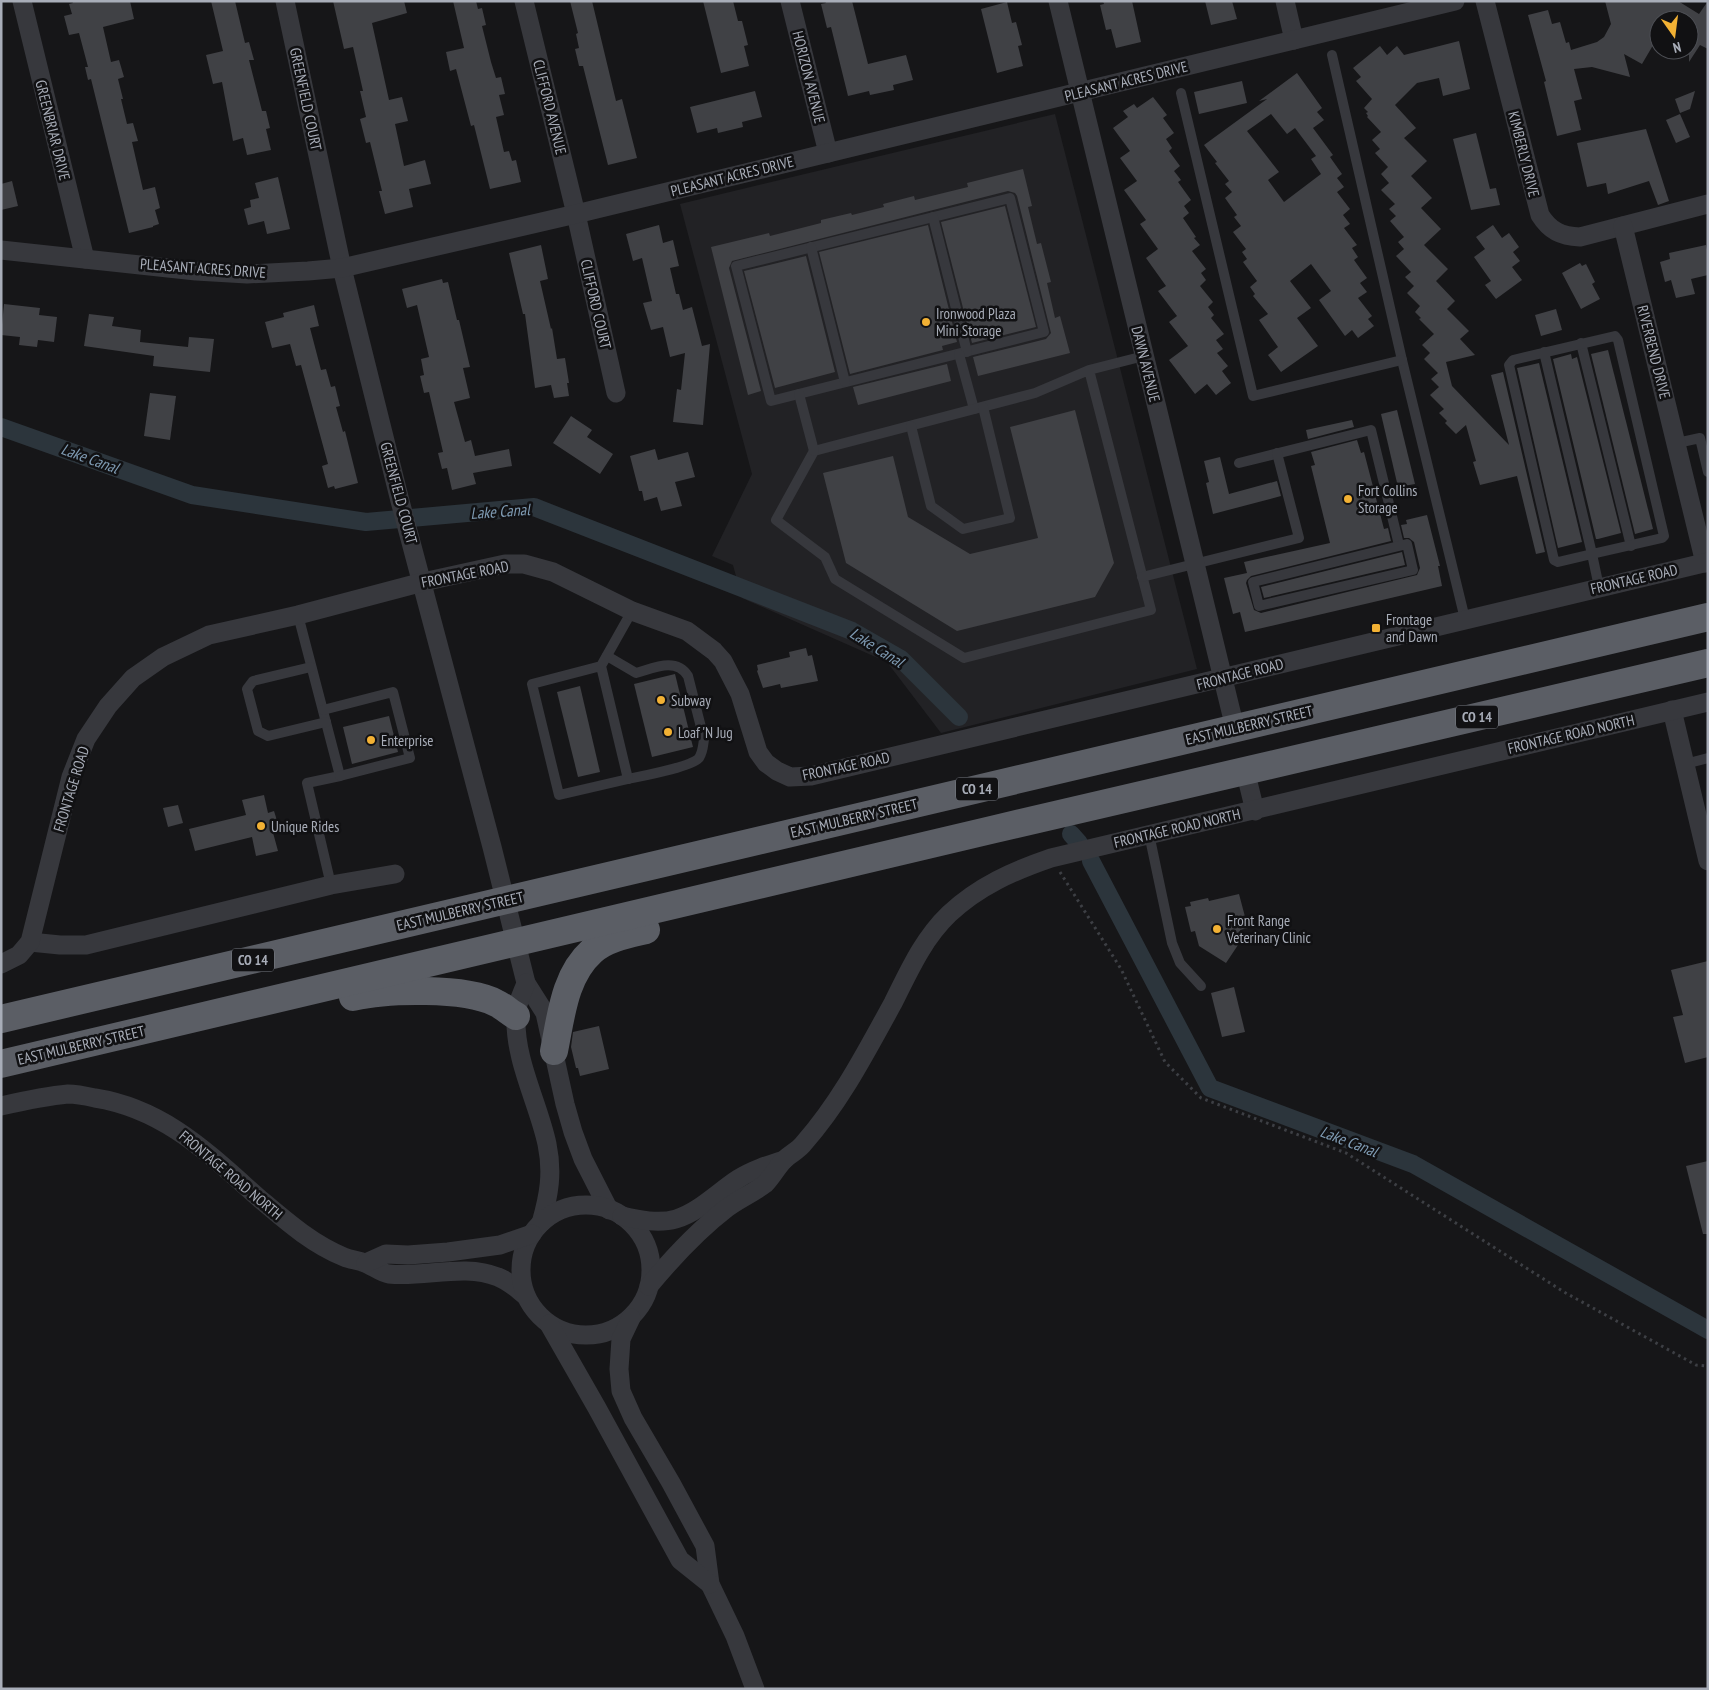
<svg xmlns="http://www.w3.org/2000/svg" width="1709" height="1690" font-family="'PT Sans Narrow',sans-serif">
<rect width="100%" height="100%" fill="#161618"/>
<polygon fill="#222225" points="1055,114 1197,669 941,733 887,662 742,598 733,565 712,556 752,474 680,204"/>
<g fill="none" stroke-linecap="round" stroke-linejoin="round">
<g stroke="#2c353c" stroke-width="18">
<polyline points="1,427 192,495 366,522 534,507 852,631 901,659 959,717"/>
<polyline points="1071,834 1079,843"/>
<polyline points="1091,861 1210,1088 1413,1164 1708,1330"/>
</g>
</g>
<g fill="#404145" fill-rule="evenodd">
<polygon points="72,1 130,1 134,19 103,27 111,62 119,60 124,77 118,79 123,99 121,99 127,124 133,123 138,141 132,142 143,190 155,187 160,208 155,210 159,224 153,226 153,227 129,233 91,79 88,80 85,67 88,67 79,33 69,35 64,16 72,14 69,4 73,3"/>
<polygon points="211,1 235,1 245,43 249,42 254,60 249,60 262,111 266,111 270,128 266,129 271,150 247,155 243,138 233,141 222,82 213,84 206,55 223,51"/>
<polygon points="333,1 404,1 407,13 372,23 389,100 402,97 408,121 395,124 404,166 425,160 431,184 409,189 413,207 385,214 379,191 382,191 370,142 366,143 360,119 366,117 360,91 363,91 353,47 344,49"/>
<polygon points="453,1 476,1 478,9 482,8 486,25 482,26 491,62 496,78 501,77 505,94 499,95 504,115 496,117 504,152 509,151 512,161 516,160 521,182 490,189 474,125 471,126 456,69 450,71 446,52 464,48"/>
<polygon points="570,1 592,1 616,101 622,99 637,158 608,165 583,66 579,66 575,49 579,48 576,34 578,33"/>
<polygon points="703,1 733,1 738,21 742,21 748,45 744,46 749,66 721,73"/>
<polygon points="825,1 852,1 868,64 906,55 913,80 893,85 894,90 870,95 869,91 848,96 831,27 827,28 821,4 826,3"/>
<polygon points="1103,1 1132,1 1141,42 1116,48 1111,29 1106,30 1100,5 1104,4"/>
<polygon points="1205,1 1232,1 1237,19 1211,25"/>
<polygon points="1605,1 1678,1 1699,14 1708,1 1708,49 1700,45 1689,62 1689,20 1659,20 1659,35 1642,64 1624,54 1630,77 1592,67 1574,69 1582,99 1574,101 1581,130 1557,136 1544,82 1546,81 1528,15 1548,10 1552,24 1560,22 1566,43 1569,42 1571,50 1597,42 1604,37 1611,24"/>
<polygon points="1007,2 1012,23 1016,22 1022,45 1018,46 1023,66 997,73 981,9"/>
<polygon points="1459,41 1470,89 1443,96 1439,78 1417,83 1395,105 1416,128 1404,138 1427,161 1411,176 1432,198 1421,208 1441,229 1424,245 1448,269 1436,281 1455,301 1447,309 1469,331 1460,339 1475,355 1446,362 1452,386 1509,445 1491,375 1503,372 1545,552 1536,554 1517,476 1480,485 1473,462 1476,461 1466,425 1456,434 1445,423 1447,421 1439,413 1444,409 1430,395 1439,387 1431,379 1438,373 1424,359 1430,353 1422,345 1434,334 1419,319 1421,318 1415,312 1420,306 1407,293 1414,286 1405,277 1411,272 1396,256 1404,249 1398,242 1404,237 1390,221 1396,216 1389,209 1395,204 1381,190 1389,183 1381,174 1388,167 1375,153 1380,149 1372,140 1381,132 1367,117 1368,116 1366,113 1368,112 1364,108 1372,99 1356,81 1361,77 1353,68 1380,46 1387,55 1397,46 1404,55"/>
<path d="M1297,73L1322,108L1317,112L1324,120L1313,128L1333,155L1330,157L1342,174L1337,178L1344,187L1337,192L1350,209L1343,215L1350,224L1344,228L1357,245L1352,248L1358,257L1354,260L1367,278L1360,283L1367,292L1358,298L1372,316L1368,319L1374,326L1358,338L1352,330L1345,336L1319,300L1331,291L1311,264L1290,281L1311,308L1297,318L1318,346L1281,372L1268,355L1278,347L1259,320L1268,314L1253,296L1255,294L1250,287L1257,281L1243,262L1247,259L1242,252L1246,249L1233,232L1241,226L1234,217L1237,215L1225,198L1232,192L1225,184L1229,181L1215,163L1217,162L1204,145L1267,99L1259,101ZM1271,114L1287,134L1295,128L1316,156L1311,159L1321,174L1284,202L1268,180L1279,172L1247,131Z"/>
<polygon points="1242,81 1247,103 1199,114 1194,92"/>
<polygon points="755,91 762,117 742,122 743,127 718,133 717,128 697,133 690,107"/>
<polygon points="1695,91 1690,109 1680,113 1675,99"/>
<polygon points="1153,97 1167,115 1163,118 1174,133 1166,139 1172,148 1169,151 1180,166 1174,171 1181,180 1178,182 1191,200 1184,206 1189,213 1183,218 1196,237 1194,238 1200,245 1192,251 1206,269 1201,273 1206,280 1200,286 1213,302 1208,307 1214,315 1211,318 1224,334 1216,340 1223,349 1217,353 1228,366 1222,371 1231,383 1216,395 1207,384 1195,394 1169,360 1188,346 1169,322 1177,316 1158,291 1166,286 1146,258 1158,249 1140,224 1146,220 1124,190 1137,181 1120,158 1130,151 1113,128 1128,117 1123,111 1134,104 1137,108"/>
<polygon points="1680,114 1690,137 1676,143 1666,120"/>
<polygon points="1646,129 1669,201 1658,205 1649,181 1608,194 1606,183 1587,187 1577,143"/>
<polygon points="1476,133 1490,189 1496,188 1500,205 1471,210 1453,139"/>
<polygon points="1023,169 1032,206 1028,207 1037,244 1041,243 1051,282 1047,283 1055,318 1060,316 1070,353 978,376 973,357 1046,339 1051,333 1017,196 1015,193 1008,191 732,261 729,268 761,391 748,395 711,247 769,233 770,236 821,223 821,220 851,213 852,215 884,207 883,204 914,196 915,200 968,187 967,183"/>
<polygon points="278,177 290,229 267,234 264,221 248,225 244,209 251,207 250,200 259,198 255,183"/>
<polygon points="12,181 18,206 1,210 1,184"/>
<polygon points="1005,206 1036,327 972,343 941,222"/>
<polygon points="659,225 663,243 673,240 679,266 670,268 676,294 679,294 683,310 692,307 702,346 710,344 703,425 673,422 677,389 681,390 685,353 670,357 663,327 651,330 643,303 652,301 642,258 633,261 626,234"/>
<polygon points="928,225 957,342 942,346 943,350 850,374 819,252"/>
<polygon points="1493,225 1502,238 1509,233 1519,247 1513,252 1520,261 1512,267 1522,280 1496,299 1485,285 1491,281 1474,257 1485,249 1476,237"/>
<polygon points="541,245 548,279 540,281 551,329 552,328 557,359 565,358 569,383 567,383 569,396 554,398 551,385 535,388 525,314 523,314 509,253"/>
<polygon points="1706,245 1708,254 1708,275 1691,279 1695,294 1676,298 1671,280 1665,282 1660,262 1670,259 1669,253"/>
<polygon points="806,256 835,372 775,388 744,271"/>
<polygon points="1580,263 1582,266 1586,264 1595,282 1592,284 1600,299 1581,309 1562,273"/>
<polygon points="442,279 443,283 448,282 457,320 459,320 470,367 463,368 470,398 454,402 465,442 471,440 475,456 509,449 512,466 473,473 476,484 452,490 447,468 442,469 438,453 443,452 429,392 424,393 420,376 424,375 421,359 429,357 417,305 407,308 402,289"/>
<polygon points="4,304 40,308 39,315 57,317 54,342 38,340 37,347 19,345 20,337 1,335"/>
<polygon points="314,305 319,326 310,328 321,370 326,369 331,387 335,386 340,406 336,407 343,432 345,431 358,483 335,489 334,486 328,488 322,466 328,464 301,365 296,366 290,344 272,348 265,322 284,317 283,313"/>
<polygon points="1556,309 1562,330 1541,336 1535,315"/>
<polygon points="89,314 114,317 112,326 141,330 140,342 188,347 189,337 214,339 210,372 153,366 154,356 84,346"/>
<polygon points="1608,350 1653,529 1635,534 1591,354"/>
<polygon points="1571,354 1572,359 1577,357 1621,533 1598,539 1596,539 1553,359"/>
<polygon points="1539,363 1582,542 1558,548 1517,368"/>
<polygon points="947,364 951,381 858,405 853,387"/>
<polygon points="150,393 176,396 170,440 144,436"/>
<polygon points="1075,410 1114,563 1095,597 957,631 846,563 823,473 893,456 908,517 970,554 1038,538 1010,427"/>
<polygon points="1397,410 1415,484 1398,487 1381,414"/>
<polygon points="571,416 592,430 587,437 613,454 600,474 553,443"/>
<polygon points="1352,420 1354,427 1308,439 1306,430"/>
<polygon points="1357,440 1361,453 1364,452 1384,529 1388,528 1391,541 1251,576 1247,580 1246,583 1254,610 1261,613 1417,575 1420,568 1414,542 1409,538 1404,538 1401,525 1407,524 1406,520 1427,515 1440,566 1438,566 1442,586 1245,632 1240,612 1233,614 1224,578 1247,573 1244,562 1330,543 1311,466 1315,465 1311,452"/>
<polygon points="655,449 658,460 688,452 695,477 675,482 682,506 661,511 657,497 644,501 642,491 639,491 630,456"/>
<polygon points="1220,457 1229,494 1277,481 1281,496 1213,514 1206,483 1209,482 1204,461"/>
<polygon points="1402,552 1405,565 1264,598 1261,587"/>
<polygon points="806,648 808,656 812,655 818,681 781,688 780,684 763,688 757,671 758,670 757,665 790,657 789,652"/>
<polygon points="675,674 693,747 652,757 634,684"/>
<polygon points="580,686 600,772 578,777 557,692"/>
<polygon points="389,716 398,752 352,764 343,727"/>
<polygon points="264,795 268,813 274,811 279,827 272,829 278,851 256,856 252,837 195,851 189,829 246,815 242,800"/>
<polygon points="178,805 183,823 168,827 163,808"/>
<polygon points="1239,894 1248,928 1240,930 1242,939 1226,963 1199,946 1195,931 1191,932 1185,907 1191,906 1190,902 1208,898 1209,901"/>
<polygon points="1708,961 1708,1057 1685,1063 1673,1017 1683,1015 1671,970"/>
<polygon points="1234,987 1245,1032 1222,1037 1211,993"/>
<polygon points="599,1026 609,1069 580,1076 578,1068 576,1068 571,1047 573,1032"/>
<polygon points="1708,1161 1708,1234 1703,1234 1686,1166"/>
</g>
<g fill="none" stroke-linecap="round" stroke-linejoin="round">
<polyline stroke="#3d3f44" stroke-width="3" stroke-dasharray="2.5 4" stroke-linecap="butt" points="1060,872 1121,969 1165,1062 1201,1098 1346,1153 1564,1292 1696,1365 1708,1366"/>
<g stroke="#37383d" stroke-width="10">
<polyline points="1332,55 1402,360 1465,619"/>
<polyline points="1181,93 1253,396 1402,360"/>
<polygon points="1010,198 1044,332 771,401 736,266"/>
<polyline points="933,217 967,352"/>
<polyline points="811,247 845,382"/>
<polyline points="1581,343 1631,546"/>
<polyline points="1544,352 1592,554 1662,538 1664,536 1618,340 1615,336 1513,360 1509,365 1554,560 1558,562 1592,554 1599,587"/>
<polyline points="959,354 974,409"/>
<polyline points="1089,370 1151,610 964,658 835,579 825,557 776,520 814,451 1035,393 1089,370 1144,356"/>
<polyline points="799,394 814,451"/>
<polyline points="911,426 931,506 963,529 1010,518 983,407"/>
<polyline points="1677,443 1700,438 1708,472"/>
<polyline points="1239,463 1371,430 1399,545"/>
<polygon points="1407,544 1413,570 1259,606 1253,582"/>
<polyline points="1142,577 1299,538 1277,453"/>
<polyline points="298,615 340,776 307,783 331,885"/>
<path d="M607,656L636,673C654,668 676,657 688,676L704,739C703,746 703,752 699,758C691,767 642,776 628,779"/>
<polyline points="601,666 532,684 559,795 628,779 601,666 632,611"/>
<polyline points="311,667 253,681 247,689 258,731 268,736 326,722"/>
<polyline points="323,710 393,692 410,758 340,776"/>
<polyline points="1685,764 1708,758"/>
<polyline points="1149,834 1172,943 1180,963 1201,986"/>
</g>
<g stroke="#37383d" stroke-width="19">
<polyline points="22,1 85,259"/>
<polyline points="285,1 342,268 400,501 492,847 526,983 545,1013 565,1104 573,1132 583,1159 609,1210"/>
<polyline points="524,1 576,214 616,393"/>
<polyline points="790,1 828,153"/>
<polyline points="1058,1 1235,728"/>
<polyline points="1285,1 1294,40"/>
<path d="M1485,1L1540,215C1550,231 1561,236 1580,237L1708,204"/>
<polyline points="1623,226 1705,563"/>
<polyline points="1,250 196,271 247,274 308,271 342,268 576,214 1455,1"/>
<polyline points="1672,710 1708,861"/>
<polyline points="1245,770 1255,811"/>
<polyline points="30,942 60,945 86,945 331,885 395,874"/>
<polyline points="1,964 19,955 30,942 71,777 86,739 108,706 133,678 163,657 209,635 298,615 423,582 505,564 524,564 553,572 632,611 687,631 714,651 723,661 740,694 758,752 766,763 777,771 790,777 811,776 1708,562"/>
<path d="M526,983C523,992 516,1005 516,1015C514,1060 538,1102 547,1144C553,1173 549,1195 541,1223"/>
<path d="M1,1106C23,1101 46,1096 68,1094C77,1094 86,1096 95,1098C165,1109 209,1154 260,1199C286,1221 312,1244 344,1257C351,1260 358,1260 365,1263C373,1266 381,1273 389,1274C425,1278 464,1263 498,1277C509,1281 517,1289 526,1296"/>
<circle cx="586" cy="1270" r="65"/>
<path d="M622,1216C639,1220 659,1224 676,1219C699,1212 718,1192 738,1179C752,1170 768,1165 784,1160"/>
<polyline points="366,1263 386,1254 408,1255 448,1252 500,1245 532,1234"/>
<path d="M649,1286C673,1257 697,1231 727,1208C739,1199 753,1193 765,1184C772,1177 777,1167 784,1160C790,1154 799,1150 804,1143C841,1101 866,1052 893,1003C909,971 923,939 949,914C979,886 1013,871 1051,858L1708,702"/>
<polyline points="631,1318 621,1339 619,1369 621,1391 633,1418 671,1483 705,1546 710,1584 735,1636 755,1689"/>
<polyline points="549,1324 597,1408 680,1560 710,1584"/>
</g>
<g stroke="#5b5e65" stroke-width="28">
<path d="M353,997C386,989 466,987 496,1003C503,1006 509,1012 516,1016"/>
<polyline points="1,1019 1708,617"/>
<path d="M554,1051C561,1017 564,976 592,951C606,938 629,934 646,930"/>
<polyline points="1,1064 991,830 1708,663"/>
</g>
</g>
<g fill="#f2b134" stroke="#111113" stroke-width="2">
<circle cx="926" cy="322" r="5"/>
<circle cx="1348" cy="499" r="5"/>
<rect x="1371" y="623" width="10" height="10" rx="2.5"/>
<circle cx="661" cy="700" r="5"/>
<circle cx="668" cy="732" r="5"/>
<circle cx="371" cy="740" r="5"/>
<circle cx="261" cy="826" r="5"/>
<circle cx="1217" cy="929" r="5"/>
</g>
<g text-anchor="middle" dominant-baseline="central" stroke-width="5" stroke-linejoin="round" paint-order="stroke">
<g fill="#111113" stroke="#7b7e86" stroke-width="1">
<rect x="1456" y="705.5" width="42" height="23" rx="4"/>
<rect x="956" y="777.5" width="42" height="23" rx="4"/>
<rect x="232" y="948.5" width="42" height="23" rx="4"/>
</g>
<g font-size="14" font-weight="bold" fill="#a8adb8">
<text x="1477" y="717">CO 14</text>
<text x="977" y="789">CO 14</text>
<text x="253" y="960">CO 14</text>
</g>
<g font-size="15" fill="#a8adb8" stroke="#111113">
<text transform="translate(809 77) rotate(76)">HORIZON AVENUE</text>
<text transform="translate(1126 81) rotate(-14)">PLEASANT ACRES DRIVE</text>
<text transform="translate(306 99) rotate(78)">GREENFIELD COURT</text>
<text transform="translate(550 107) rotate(76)">CLIFFORD AVENUE</text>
<text transform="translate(53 130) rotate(76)">GREENBRIAR DRIVE</text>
<text transform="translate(1524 154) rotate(76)">KIMBERLY DRIVE</text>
<text transform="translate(732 176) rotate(-14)">PLEASANT ACRES DRIVE</text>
<text transform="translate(203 268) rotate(4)">PLEASANT ACRES DRIVE</text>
<text transform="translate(596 304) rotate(77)">CLIFFORD COURT</text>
<text transform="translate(1654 352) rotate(76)">RIVERBEND DRIVE</text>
<text transform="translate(1146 364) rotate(76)">DAWN AVENUE</text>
<text transform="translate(399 493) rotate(75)">GREENFIELD COURT</text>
<text transform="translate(465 574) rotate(-11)">FRONTAGE ROAD</text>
<text transform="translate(1634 579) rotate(-13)">FRONTAGE ROAD</text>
<text transform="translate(1240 674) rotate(-14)">FRONTAGE ROAD</text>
<text transform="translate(1249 725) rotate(-13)">EAST MULBERRY STREET</text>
<text transform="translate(1571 734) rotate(-13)">FRONTAGE ROAD NORTH</text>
<text transform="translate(846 766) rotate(-12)">FRONTAGE ROAD</text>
<text transform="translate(71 789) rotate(-73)">FRONTAGE ROAD</text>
<text transform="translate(854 818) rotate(-13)">EAST MULBERRY STREET</text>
<text transform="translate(1177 828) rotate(-13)">FRONTAGE ROAD NORTH</text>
<text transform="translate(460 911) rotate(-13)">EAST MULBERRY STREET</text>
<text transform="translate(81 1045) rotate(-13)">EAST MULBERRY STREET</text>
<text transform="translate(231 1175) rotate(40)">FRONTAGE ROAD NORTH</text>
</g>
<g font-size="15" fill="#a8adb8" stroke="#111113" text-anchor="start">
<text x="936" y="313">Ironwood Plaza<tspan x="936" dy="17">Mini Storage</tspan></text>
<text x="1358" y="490">Fort Collins<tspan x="1358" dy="17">Storage</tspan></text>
<text x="1386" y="619">Frontage<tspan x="1386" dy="17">and Dawn</tspan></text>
<text x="671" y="700">Subway</text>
<text x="678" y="732">Loaf 'N Jug</text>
<text x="381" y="740">Enterprise</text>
<text x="271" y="826">Unique Rides</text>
<text x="1227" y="920">Front Range<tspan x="1227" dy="17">Veterinary Clinic</tspan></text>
</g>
<g font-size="16" font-style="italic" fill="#7f9bb3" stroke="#111113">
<text transform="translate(90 458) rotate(20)">Lake Canal</text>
<text transform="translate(500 511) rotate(-4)">Lake Canal</text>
<text transform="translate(877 647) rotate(32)">Lake Canal</text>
<text transform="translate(1349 1141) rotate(21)">Lake Canal</text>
</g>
</g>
<rect width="1709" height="1690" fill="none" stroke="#a8adb8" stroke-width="5"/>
<g transform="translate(1674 35) rotate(166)"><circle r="24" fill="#111113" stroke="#4d4f55"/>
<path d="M0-4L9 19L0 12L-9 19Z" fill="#f2b134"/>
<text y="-8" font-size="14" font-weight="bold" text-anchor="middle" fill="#a8adb8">N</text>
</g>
</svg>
